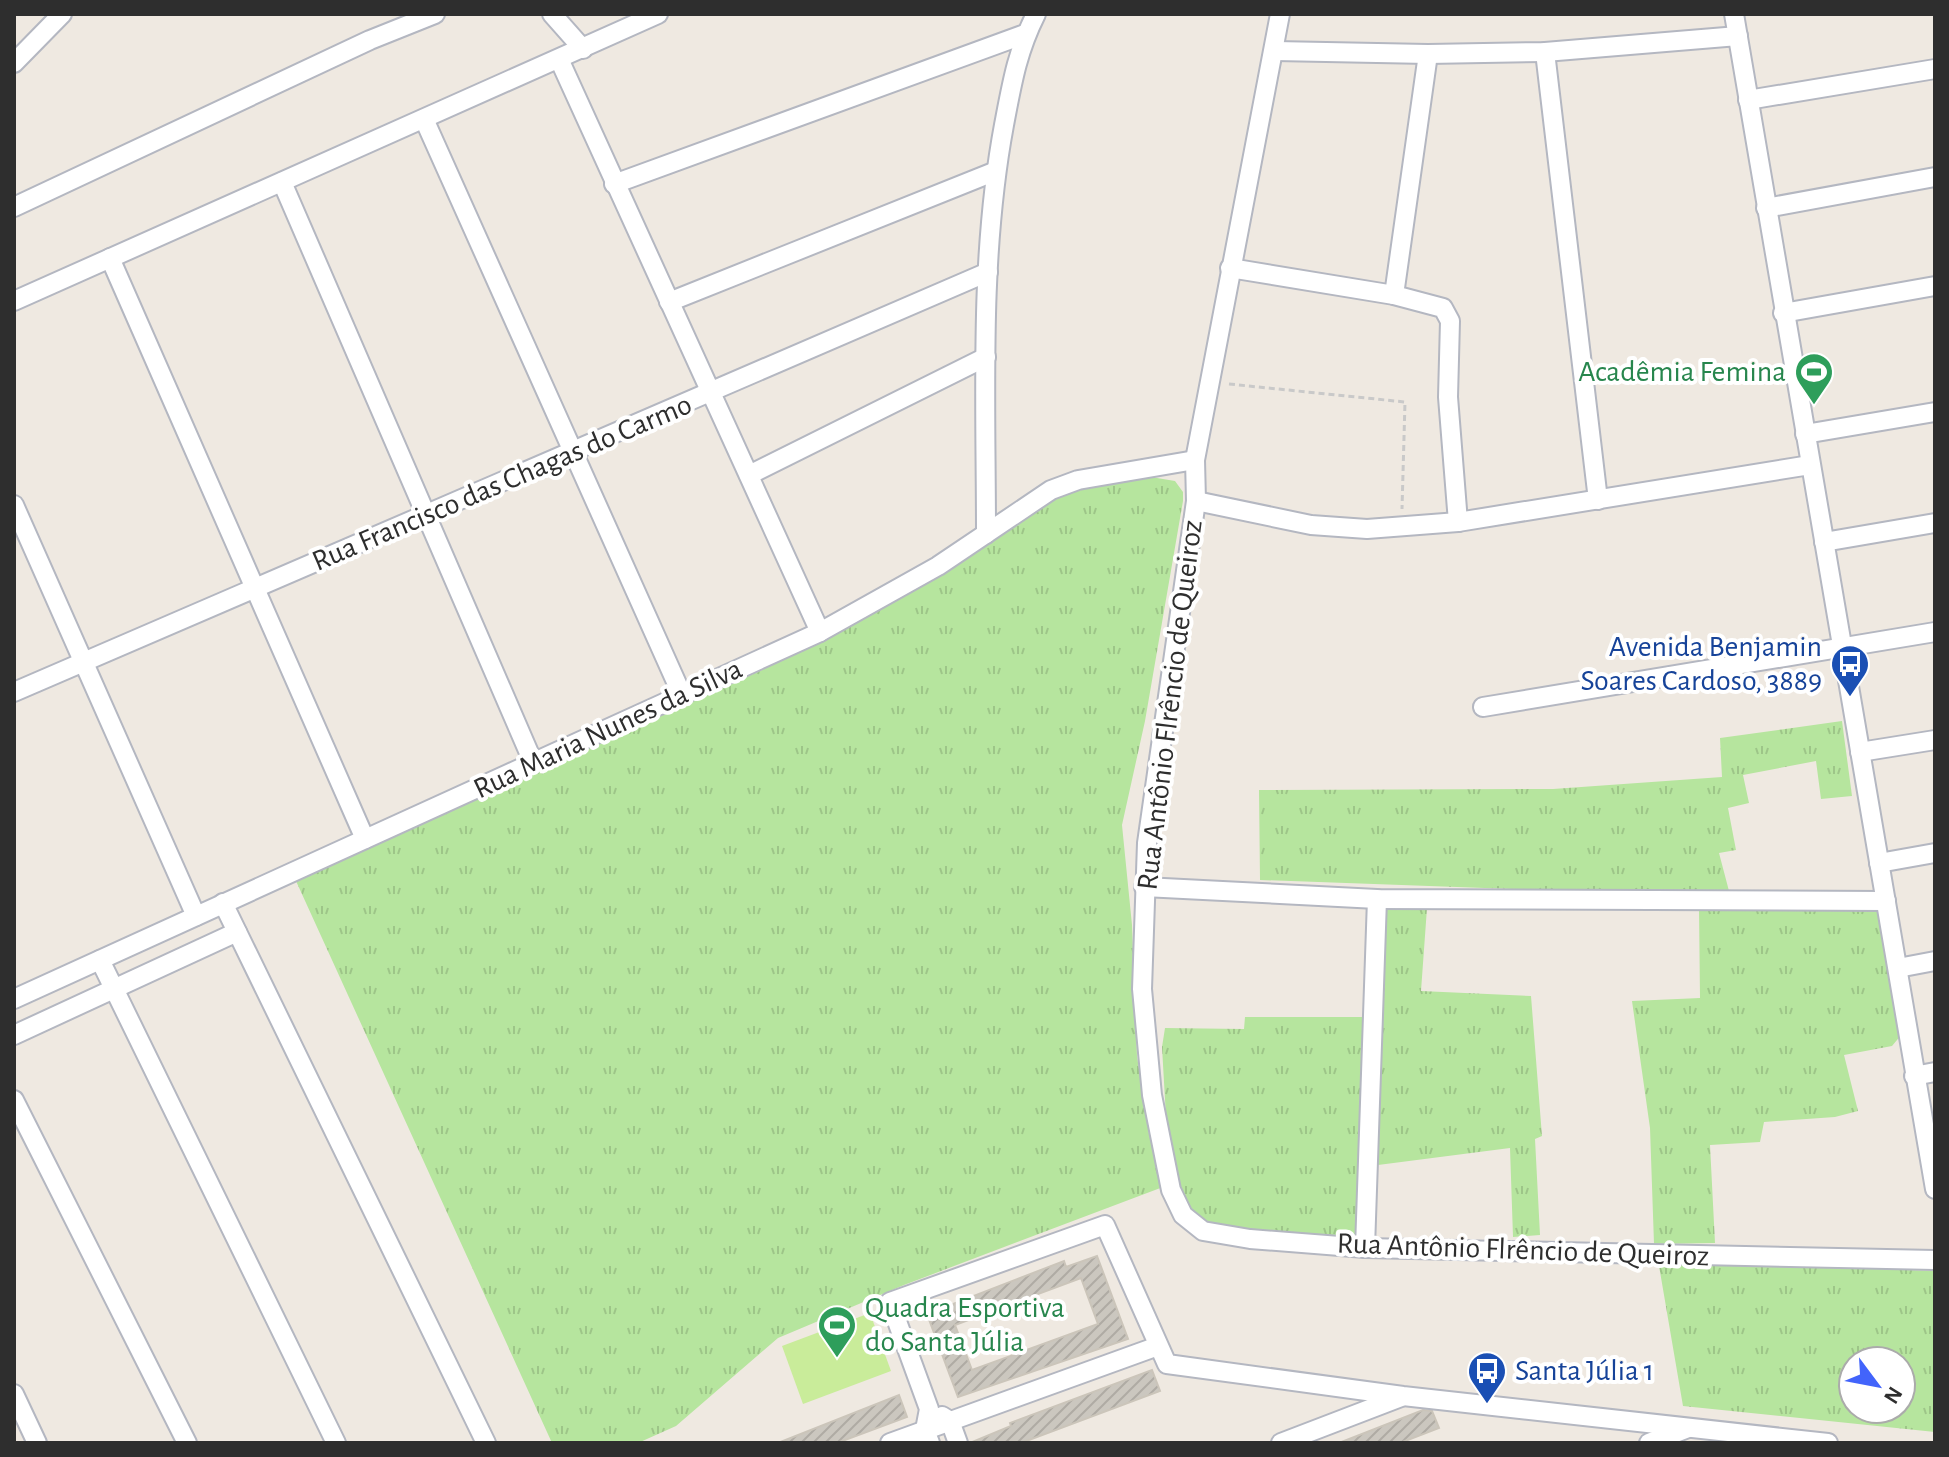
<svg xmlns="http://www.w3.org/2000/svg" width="1949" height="1457" font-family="'Alegreya Sans',sans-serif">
<defs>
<pattern id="grass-tufts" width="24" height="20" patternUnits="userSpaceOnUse" patternTransform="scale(2)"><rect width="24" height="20" fill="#b6e59e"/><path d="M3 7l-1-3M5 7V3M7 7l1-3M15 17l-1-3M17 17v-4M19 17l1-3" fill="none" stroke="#9dc588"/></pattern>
<pattern id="building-hatch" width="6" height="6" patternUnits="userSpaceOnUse" patternTransform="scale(2)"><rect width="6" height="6" fill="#cbc7bf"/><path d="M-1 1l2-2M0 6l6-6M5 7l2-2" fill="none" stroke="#afaba4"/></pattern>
</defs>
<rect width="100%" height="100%" fill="#efe9e1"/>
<g fill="url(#grass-tufts)" fill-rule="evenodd">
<polygon points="1151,477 1175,481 1183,492 1183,501 1145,721 1122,825 1132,925 1137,1056 1149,1134 1163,1187 904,1285 778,1338 676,1426 638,1443 552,1443 296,881 762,670 972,555 1034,507 1069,491"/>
<polygon points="1842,721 1852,796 1821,799 1816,761 1743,775 1749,803 1728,808 1736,850 1719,853 1729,891 1568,891 1260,880 1259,790 1553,789 1722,777 1720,738"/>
<polygon points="1382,906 1427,908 1421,991 1531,996 1542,1136 1535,1139 1540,1235 1513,1237 1510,1148 1378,1165"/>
<polygon points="1877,906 1902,1034 1892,1046 1844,1055 1858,1111 1835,1117 1764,1122 1760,1142 1710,1145 1715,1243 1654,1244 1650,1128 1632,1001 1700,998 1699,908"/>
<polygon points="1245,1017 1367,1017 1357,1233 1349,1237 1211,1227 1187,1209 1176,1182 1166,1117 1162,1047 1165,1028 1244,1029"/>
<path d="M1658,1260L1934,1271L1935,1432L1683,1406ZM1853,1361H1901V1409H1853Z"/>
</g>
<polygon fill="#c9ec9a" points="870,1313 891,1371 803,1404 782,1346"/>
<g fill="url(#building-hatch)" stroke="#cbc5ba" stroke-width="2" fill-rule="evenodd">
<path d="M1097,1256L1128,1339L958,1397L927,1314L1064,1261L1066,1267ZM1081,1278L1098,1324L972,1370L955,1325Z"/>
<polygon points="1152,1370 1160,1391 1021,1443 970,1443 1011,1426 1010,1423"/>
<polygon points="899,1395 907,1417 837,1443 778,1443"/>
<polygon points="1423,1410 1432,1411 1439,1428 1400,1443 1339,1443"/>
</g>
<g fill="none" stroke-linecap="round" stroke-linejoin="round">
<defs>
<g id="minor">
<polyline points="552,14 583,49"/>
<polyline points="1280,14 1195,460 1196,501 1147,843 1142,989 1152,1095 1171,1190 1183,1215 1203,1231 1250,1239 1365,1248 1935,1260"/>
<polyline points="1734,14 1935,1189"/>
<polyline points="1275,51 1428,54 1545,52 1738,36"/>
<polyline points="1545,52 1598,500"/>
<polyline points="559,59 820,632"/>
<polyline points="14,63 62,14"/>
<polyline points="1748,100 1935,69"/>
<polyline points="424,119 682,695"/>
<polyline points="282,182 533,762"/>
<polyline points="614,184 1025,34"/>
<polyline points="14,207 370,40 435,14"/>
<polyline points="1766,208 1935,177"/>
<polyline points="110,258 365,839"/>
<polyline points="1230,268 1394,295 1443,308 1450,321 1448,397 1458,522"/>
<polyline points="1394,295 1428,54"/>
<polyline points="14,301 658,14"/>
<polyline points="669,302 996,171"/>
<polyline points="1783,313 1935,286"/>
<polyline points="1805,434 1935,412"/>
<polyline points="749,475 986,357"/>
<polyline points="1196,501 1311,525 1367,529 1458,522 1810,465"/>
<polyline points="14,505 196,916"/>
<path d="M986,534C986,398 979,259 1004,125C1012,83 1017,52 1036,14"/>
<polyline points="1824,542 1935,523"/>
<polyline points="14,692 988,272"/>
<polyline points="1483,707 1935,632"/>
<polyline points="1860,752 1935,740"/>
<polyline points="1879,863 1935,853"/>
<polyline points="1144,887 1377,899 1886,901"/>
<polyline points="223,903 486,1443"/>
<polyline points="100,960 336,1443"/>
<polyline points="1898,968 1935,961"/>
<polyline points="14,999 820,632 938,566 1051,490 1078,480 1195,460"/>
<polyline points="14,1035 237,932"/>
<polyline points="1914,1076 1935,1072"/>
<polyline points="14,1100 187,1443"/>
<polyline points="1365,1248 1377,899"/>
<polyline points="14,1394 37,1443"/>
<polyline points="942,1416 950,1421 958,1443"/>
<polyline points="890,1443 1158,1346"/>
<polyline points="930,1443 925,1430 929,1409 890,1302 1105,1225 1167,1364 1403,1396 1828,1443"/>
<polyline points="1281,1443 1401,1397"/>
<polyline points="1649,1443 1688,1428"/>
</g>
</defs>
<use href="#minor" stroke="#b4b7c1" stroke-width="22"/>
<polyline stroke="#c9c9c9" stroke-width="3" stroke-dasharray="6 4" stroke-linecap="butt" points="1229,384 1405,402 1402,509"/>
<use href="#minor" stroke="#fff" stroke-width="18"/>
</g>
<defs>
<symbol id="stadium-pin" viewBox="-11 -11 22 30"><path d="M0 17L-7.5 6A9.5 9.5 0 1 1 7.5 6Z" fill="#2e9e5b" stroke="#fff"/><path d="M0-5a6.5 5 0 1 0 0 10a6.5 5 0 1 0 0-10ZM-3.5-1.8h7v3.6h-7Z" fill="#fff"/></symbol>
<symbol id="bus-pin" viewBox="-11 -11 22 30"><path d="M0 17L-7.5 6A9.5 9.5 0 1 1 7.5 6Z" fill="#1a4fb4" stroke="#fff"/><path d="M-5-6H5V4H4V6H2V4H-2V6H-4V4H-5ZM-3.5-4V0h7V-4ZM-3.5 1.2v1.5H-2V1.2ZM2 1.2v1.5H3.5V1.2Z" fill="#fff"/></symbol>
</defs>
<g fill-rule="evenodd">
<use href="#stadium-pin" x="1792" y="350" width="44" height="60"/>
<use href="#bus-pin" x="1828" y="642" width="44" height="60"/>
<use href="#stadium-pin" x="815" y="1303" width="44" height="60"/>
<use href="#bus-pin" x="1465" y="1349" width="44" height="60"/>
</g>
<g text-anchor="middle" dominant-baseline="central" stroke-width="8" stroke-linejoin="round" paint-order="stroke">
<g font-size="30" fill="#27864d" stroke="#fff" text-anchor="end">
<text x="1786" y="372">Acadêmia Femina</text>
<text x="865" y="1308" text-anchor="start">Quadra Esportiva<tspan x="865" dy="34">do Santa Júlia</tspan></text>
</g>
<g font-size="30" fill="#2e2e2e" stroke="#fff">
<text transform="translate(502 483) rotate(-23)">Rua Francisco das Chagas do Carmo</text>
<text transform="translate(1170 705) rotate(-83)">Rua Antônio Flrêncio de Queiroz</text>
<text transform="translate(608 729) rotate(-25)">Rua Maria Nunes da Silva</text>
<text transform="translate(1523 1250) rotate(2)">Rua Antônio Flrêncio de Queiroz</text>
</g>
<g font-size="30" fill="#164399" stroke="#fff" text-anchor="end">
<text x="1822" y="647">Avenida Benjamin<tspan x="1822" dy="34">Soares Cardoso, 3889</tspan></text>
<text x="1515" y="1371" text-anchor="start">Santa Júlia 1</text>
</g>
</g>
<rect width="1949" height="1457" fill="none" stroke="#2e2e2e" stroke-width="32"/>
<g transform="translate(1877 1385) rotate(122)"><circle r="38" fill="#ffffff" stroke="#ababab" stroke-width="2"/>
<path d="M0-6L14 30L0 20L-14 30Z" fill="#4264fb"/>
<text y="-12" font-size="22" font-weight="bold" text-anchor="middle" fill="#2e2e2e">N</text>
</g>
</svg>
